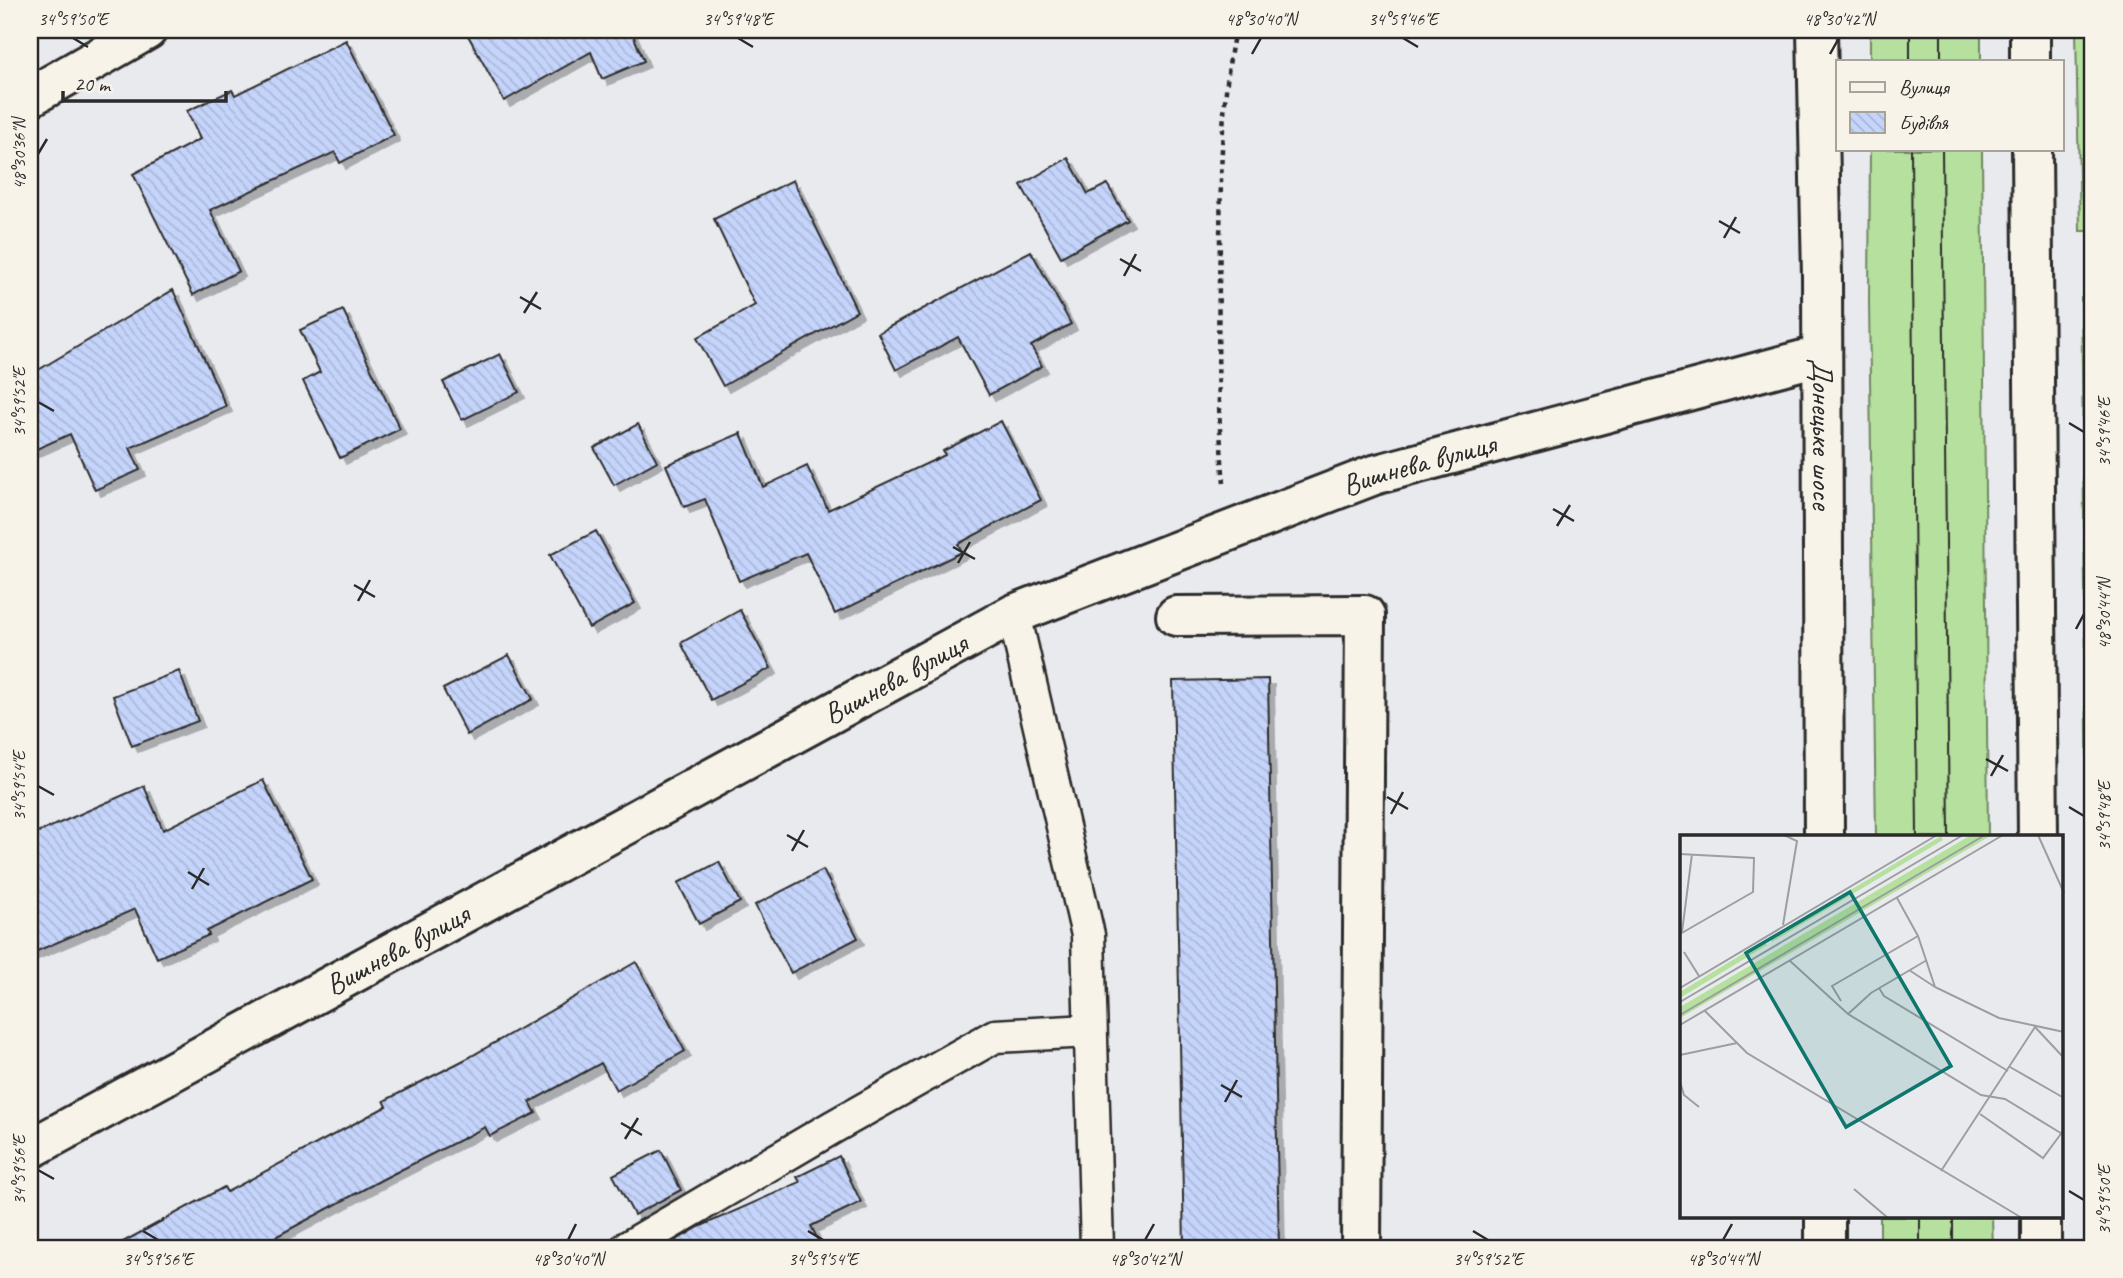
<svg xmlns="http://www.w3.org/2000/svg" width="2123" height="1278" font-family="Caveat,sans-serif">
<defs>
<pattern id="building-back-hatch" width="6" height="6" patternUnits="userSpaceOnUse" patternTransform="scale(1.75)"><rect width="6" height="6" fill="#c5d4fb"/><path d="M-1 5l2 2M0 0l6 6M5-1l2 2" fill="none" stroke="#a9b6d7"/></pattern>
<filter id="shadow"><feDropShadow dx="6" dy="6" stdDeviation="0" flood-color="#0004"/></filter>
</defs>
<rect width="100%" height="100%" fill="#e8eaee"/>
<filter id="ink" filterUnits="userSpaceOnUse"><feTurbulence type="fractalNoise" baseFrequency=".0143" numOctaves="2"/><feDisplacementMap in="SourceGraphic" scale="14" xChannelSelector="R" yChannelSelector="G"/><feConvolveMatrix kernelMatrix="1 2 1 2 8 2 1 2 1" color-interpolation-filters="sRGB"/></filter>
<g filter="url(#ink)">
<g fill="#b5e09d" stroke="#708664" stroke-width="2">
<rect x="1870" y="30" width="111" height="31"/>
<polygon points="2076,30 2093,30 2093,231 2080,231"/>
<polygon points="1870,149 1982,149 1988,837 1876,837 1869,301"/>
<polygon points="2081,298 2093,298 2093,1165"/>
<polygon points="1880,1217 1992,1217 1993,1248 1880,1248"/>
</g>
<g fill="url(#building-back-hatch)" stroke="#2b2b2b" stroke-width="2" filter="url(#shadow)">
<polygon points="465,30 631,30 644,61 602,79 591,52 504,101"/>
<polygon points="346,40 394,135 340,163 335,152 210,210 239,271 193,295 133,174 200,139 187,111 232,90 235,95"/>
<polygon points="1068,158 1088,194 1107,184 1128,220 1061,257 1021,185"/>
<polygon points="793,180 857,311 723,386 697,338 755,305 714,219"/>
<polygon points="1031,251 1071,324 1031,346 1042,366 989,395 958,337 896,370 878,333"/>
<polygon points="173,290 226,406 130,448 140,470 95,490 70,434 30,452 30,375"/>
<polygon points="343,310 400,429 340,458 303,381 320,372 300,330"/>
<polygon points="500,354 519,392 462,420 443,382"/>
<polygon points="1001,421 1041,500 958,544 962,552 835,614 806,553 739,581 705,499 684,507 666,465 741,433 763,487 807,466 828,510 945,455 943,451"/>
<polygon points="638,424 657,461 614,485 594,448"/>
<polygon points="596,531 635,603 589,628 550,555"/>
<polygon points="740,610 771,668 711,700 681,643"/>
<polygon points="509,655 533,699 467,735 443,689"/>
<polygon points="179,671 198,721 132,746 113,696"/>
<polygon points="1268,679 1279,1248 1184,1248 1173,681"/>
<polygon points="263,780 312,879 207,931 209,935 157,958 135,909 30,954 30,836 144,786 163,830"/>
<polygon points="719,862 740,902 699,924 678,883"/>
<polygon points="823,870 858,938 791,973 755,905"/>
<polygon points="636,962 685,1051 616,1090 601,1063 530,1102 536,1113 490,1136 485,1127 383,1179 255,1248 112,1248 224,1187 227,1192 387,1106 384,1101 468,1058"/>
<polygon points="661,1150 681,1190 634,1215 613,1175"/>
<polygon points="839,1156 861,1202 811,1226 822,1248 663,1248 699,1227 800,1182 797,1177"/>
</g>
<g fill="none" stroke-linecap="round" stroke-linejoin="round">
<defs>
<g id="lane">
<polyline points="1014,614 1088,935 1097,1248"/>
<polyline points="627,1248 833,1127 995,1036 1090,1031"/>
</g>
<g id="street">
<polyline points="30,97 147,30"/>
<polyline points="1176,616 1365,615 1361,1248"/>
<path id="s1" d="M30,1149L1014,614L1374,475L1822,355"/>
</g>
<g id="highway">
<path id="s2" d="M1817,30L1822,277L1824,837"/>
<polyline points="2030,30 2030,61"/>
<polyline points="2032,149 2038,837"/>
<polyline points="1825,1217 1825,1248"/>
<polyline points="2041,1217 2041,1248"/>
</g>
</defs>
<use href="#lane" stroke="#2b2b2b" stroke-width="37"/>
<use href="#street" stroke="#2b2b2b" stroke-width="44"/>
<use href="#highway" stroke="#2b2b2b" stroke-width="44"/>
<path stroke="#2b2b2b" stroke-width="4.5" stroke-dasharray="5 5" stroke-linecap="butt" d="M1224,483C1216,403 1218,323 1220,243C1221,172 1221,99 1235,30"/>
<use href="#lane" stroke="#f7f3e8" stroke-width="32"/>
<use href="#street" stroke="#f7f3e8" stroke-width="38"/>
<use href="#highway" stroke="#f7f3e8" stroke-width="38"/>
<g stroke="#2b2b2b" stroke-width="2">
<polyline points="1910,30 1910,61"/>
<polyline points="1941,30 1941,61"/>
<polyline points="1911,149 1917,837"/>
<polyline points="1942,149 1949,837"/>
<polyline points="1920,1217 1920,1248"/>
<polyline points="1953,1217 1953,1248"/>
</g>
</g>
</g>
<path fill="none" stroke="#2b2b2b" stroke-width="2.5" d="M73,38L88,47M738,38L753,47M1403,38L1418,47M1252,54L1261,38M1830,54L1839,38M38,154L47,139M1719,221L1740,233M1724,238L1736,217M1120,259L1141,271M1124,276L1136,254M520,297L541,309M524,313L537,292M38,402L54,411M2069,423L2084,432M1553,509L1574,521M1557,526L1570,505M953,547L975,559M958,563L970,542M354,585L375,597M358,601L370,580M2076,629L2084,614M1986,759L2008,771M1991,776L2003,755M38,786L54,795M1387,797L1408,809M2069,807L2084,816M1391,814L1403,792M787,835L808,847M792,851L804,830M188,872L209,885M192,889L204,868M1221,1085L1242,1097M1225,1102L1237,1080M621,1123L642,1135M625,1139L638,1118M38,1170L54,1179M2069,1191L2084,1200M143,1231L158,1240M808,1231L823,1240M1473,1231L1488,1240M568,1240L576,1224M1145,1240L1154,1224M1723,1240L1732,1224"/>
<g text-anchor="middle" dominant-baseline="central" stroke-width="6" stroke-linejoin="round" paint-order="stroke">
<g font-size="30" fill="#2b2b2b" stroke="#f7f3e8">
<text stroke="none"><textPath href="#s2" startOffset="404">Донецьке шосе</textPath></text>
<text stroke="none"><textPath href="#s1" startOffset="1552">Вишнева вулиця</textPath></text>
<text stroke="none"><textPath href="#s1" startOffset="985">Вишнева вулиця</textPath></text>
<text stroke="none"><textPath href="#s1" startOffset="418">Вишнева вулиця</textPath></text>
</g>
</g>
<g transform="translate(1680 835)">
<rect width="383" height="383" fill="#e8eaee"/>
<path d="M291,0H312L0,183V172ZM261,1L263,5L92,107L90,103ZM84,106L87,110L0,163V157Z" fill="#b5e09d"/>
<path fill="none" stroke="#9c9ea0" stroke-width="2" d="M358,0L384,58M0,19L74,23L73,57L0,99M217,63L238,101L255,152L319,183L384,197M103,90L117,6L104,0M2,97L12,19M4,117L19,141M109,125L168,179L301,260L325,264L384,300M229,135L255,152M0,153L257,0M199,153L204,161L328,236M161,166L152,151L238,101M0,167L283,0M25,176L67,218L342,383M168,179L191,158L247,125M0,180L305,0M0,190L323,0M355,192L384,223M0,220L57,208M330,232L384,263M0,247L4,260L19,272M300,279L363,323L383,296M261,336L355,192M174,354L208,383"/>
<path fill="#0f766e" fill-opacity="0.15" stroke="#0f766e" stroke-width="3.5" d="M170,57L271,231L166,292L66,118Z"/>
<rect width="383" height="383" fill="none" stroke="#2b2b2b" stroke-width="3.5"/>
</g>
<rect width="2123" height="1278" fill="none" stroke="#f7f3e8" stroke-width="77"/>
<rect x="1836" y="60" width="228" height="91" fill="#f7f3e8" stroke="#a5a39c" stroke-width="2"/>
<rect x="1850" y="82" width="35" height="10" fill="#f7f3e8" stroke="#a5a39c" stroke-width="2"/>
<text x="1899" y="94" font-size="21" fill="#2b2b2b">Вулиця</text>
<rect x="1850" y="112" width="35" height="21" fill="url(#building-back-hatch)" stroke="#a5a39c" stroke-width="2"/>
<text x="1899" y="130" font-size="21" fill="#2b2b2b">Будівля</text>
<path d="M63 91v10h163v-10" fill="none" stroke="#2b2b2b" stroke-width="3.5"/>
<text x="74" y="91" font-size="21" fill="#2b2b2b" stroke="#f7f3e8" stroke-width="5" paint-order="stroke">20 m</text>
<rect x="38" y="38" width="2046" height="1202" fill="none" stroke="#2b2b2b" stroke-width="2.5"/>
<g font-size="18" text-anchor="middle" fill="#2b2b2b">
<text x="73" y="25">34°59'50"E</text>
<text x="738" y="25">34°59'48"E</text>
<text x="1261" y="25">48°30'40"N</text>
<text x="1403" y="25">34°59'46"E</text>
<text x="1839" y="25">48°30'42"N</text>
<text transform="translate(19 154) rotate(-90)" y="6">48°30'36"N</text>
<text transform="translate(19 402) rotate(-90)" y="6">34°59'52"E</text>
<text transform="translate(2104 432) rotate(-90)" y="6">34°59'46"E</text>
<text transform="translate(2104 614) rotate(-90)" y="6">48°30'44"N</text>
<text transform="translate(19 786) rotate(-90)" y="6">34°59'54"E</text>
<text transform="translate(2104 816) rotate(-90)" y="6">34°59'48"E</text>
<text transform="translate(19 1170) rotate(-90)" y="6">34°59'56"E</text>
<text transform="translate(2104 1200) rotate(-90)" y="6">34°59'50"E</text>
<text x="158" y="1265">34°59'56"E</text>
<text x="568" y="1265">48°30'40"N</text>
<text x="823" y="1265">34°59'54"E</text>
<text x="1145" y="1265">48°30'42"N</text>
<text x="1488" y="1265">34°59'52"E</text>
<text x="1723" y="1265">48°30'44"N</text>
</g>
</svg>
